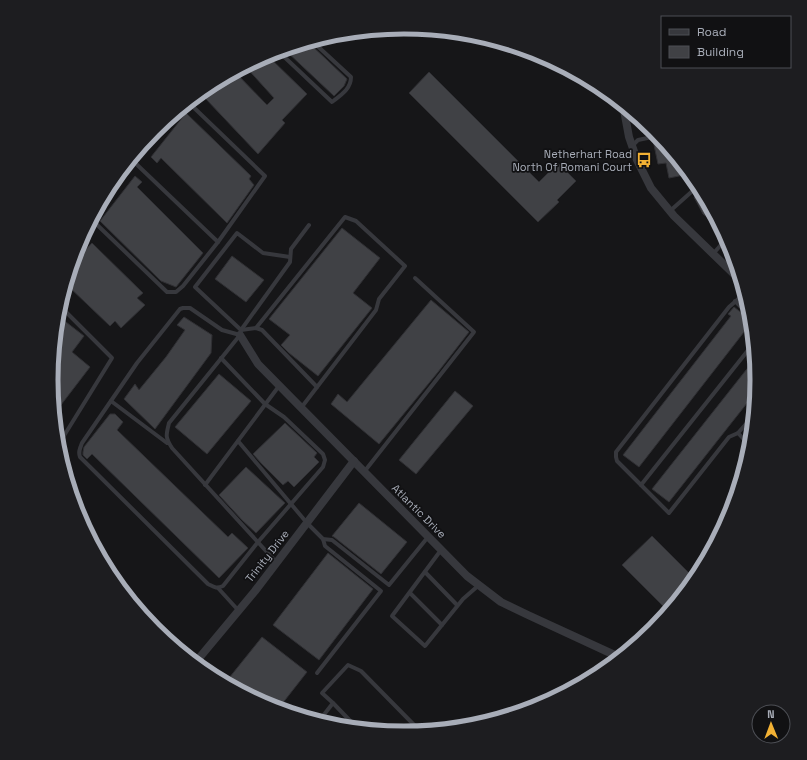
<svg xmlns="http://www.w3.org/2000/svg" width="807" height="760" font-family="'Space Grotesk',sans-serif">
<rect width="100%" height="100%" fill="#161618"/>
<g fill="#404145" stroke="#303034">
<polygon points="308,42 347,79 344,86 334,96 284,49"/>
<polygon points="267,55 307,94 282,120 285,123 258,154 205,98 223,78 235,72 267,105 274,98 245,66"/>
<polygon points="429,72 539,182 558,163 576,181 557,200 559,202 538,222 409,93"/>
<polygon points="186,113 251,176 249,179 254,185 227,223 161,158 157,163 151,157"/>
<polygon points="660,138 689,174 669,178 666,163 658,164 653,140"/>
<polygon points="135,176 142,182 137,187 203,253 176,287 161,281 100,221"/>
<polygon points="701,191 713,214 720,226 703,214 694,197"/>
<polygon points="342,228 380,258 353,293 372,308 318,376 289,353 281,345 290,335 269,319"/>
<polygon points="92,243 143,293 137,298 145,305 121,328 115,321 110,326 66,284 72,264"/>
<polygon points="232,256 264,280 246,302 215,279"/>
<polygon points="431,300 469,332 438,372 379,444 331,404 338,394 347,402"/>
<polygon points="734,307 748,318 751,320 751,323 639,467 623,455 731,316 728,314"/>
<polygon points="57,315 84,336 72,352 90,367 54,414 50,380"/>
<polygon points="184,317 212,335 211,353 155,429 124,399 135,384 139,390 166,357 185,330 177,325"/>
<polygon points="754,360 756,380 755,393 669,502 652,489"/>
<polygon points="219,374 251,401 207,454 175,427"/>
<polygon points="455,391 473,406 416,474 399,460"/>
<polygon points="110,414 115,414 123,422 117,430 228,537 232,533 248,548 219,578 92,454 87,459 83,455 83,452 84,447"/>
<polygon points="285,423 317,453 314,457 319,462 294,487 288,481 283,485 261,463 253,454"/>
<polygon points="246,467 285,503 256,533 242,520 219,495"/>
<polygon points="359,503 407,542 381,574 334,537 332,536"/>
<polygon points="652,536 695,579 668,611 622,565"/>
<polygon points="328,553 373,589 319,660 273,625"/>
<polygon points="262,637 307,672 278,709 268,706 225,683"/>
</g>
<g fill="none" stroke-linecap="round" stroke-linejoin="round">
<g stroke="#37383d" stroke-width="4">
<path d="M278,51L332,102C341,95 351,89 351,77L312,41"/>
<polyline points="632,146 638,140 657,136"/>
<polyline points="131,159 218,242 265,176 188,102"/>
<polyline points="670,211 698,186"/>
<polyline points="91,219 167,292 176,292 183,286 218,242"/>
<polyline points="713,254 726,239"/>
<polyline points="290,257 263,253 237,233 195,287 241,330 256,328 262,330 317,387"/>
<polyline points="744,294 729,307 722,316 616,452 616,457 617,461 641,485 753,344"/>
<polyline points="735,301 750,316"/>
<polyline points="256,328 345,217 356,221 405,266 379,299 376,310 301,408"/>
<path d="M221,358L265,404L284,417L323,454L325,460L323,467L258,542L223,586C216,589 214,587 208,584L80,457C78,452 80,448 82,443L137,363L180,309L183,308H190L222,330L240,335"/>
<polyline points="111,401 167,443"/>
<polyline points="238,441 307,523 323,539 332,540 389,585 428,537"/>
<polyline points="750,446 738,433 753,416"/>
<polyline points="57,447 112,358 59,305"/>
<polyline points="364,472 474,332 415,278"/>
<polyline points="205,485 279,386"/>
<polyline points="641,485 669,513 729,437 738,433"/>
<polyline points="441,550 392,616 425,646 463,599 479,585"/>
<path d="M276,562L172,448C165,437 166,435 169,423L240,335L241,330L290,262L291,249L309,225"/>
<polyline points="425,572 457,605"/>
<polyline points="218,588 238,610"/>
<polyline points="410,593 442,625"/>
<polyline points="317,673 381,591 325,546 323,539"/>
<polyline points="333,703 322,693 348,665 361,671 420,731"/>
<polyline points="319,721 333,703 358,729"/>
</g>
<g stroke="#37383d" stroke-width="8">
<polyline points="625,107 624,110 629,137 637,160 651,188 674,216 741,281"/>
<polyline points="240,335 258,364 467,576 501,602 528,615 619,657"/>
<polyline points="195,663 255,591 354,461"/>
</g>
</g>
<defs>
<symbol id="bus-bare" viewBox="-9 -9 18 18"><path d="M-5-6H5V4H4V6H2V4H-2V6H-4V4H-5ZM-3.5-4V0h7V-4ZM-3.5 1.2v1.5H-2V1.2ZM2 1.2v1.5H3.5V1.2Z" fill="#f2b134" stroke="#111113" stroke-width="2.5" paint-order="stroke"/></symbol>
</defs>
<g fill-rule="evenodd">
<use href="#bus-bare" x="633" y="149" width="22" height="22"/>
</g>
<g text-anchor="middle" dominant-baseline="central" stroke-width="3.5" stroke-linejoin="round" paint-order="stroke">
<g font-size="11" fill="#a8adb8" stroke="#111113" text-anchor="end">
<text x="632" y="154">Netherhart Road<tspan x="632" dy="13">North Of Romani Court</tspan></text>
</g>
<g font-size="11" fill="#a8adb8" stroke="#111113">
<text transform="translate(419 511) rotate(45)">Atlantic Drive</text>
<text transform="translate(267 556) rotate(-52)">Trinity Drive</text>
</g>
</g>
<path d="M0 0H807V760H0ZM58 380a346 346 0 1 1 692 0a346 346 0 1 1-692 0Z" fill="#1d1d20" fill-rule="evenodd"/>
<path fill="none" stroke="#a8adb8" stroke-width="5" d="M58 380a346 346 0 1 1 692 0a346 346 0 1 1-692 0Z"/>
<rect x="661" y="16" width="130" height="52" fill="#111113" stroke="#4d4f55"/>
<rect x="669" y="29" width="20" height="6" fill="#37383d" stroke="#4d4f55"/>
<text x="697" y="36" font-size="12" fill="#a8adb8">Road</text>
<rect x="669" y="46" width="20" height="12" fill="#404145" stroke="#4d4f55"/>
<text x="697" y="56" font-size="12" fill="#a8adb8">Building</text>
<g transform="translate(771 724) rotate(359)"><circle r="19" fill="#111113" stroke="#4d4f55"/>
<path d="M0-3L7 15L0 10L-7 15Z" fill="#f2b134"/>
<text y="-6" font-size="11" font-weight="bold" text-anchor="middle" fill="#a8adb8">N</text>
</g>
</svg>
